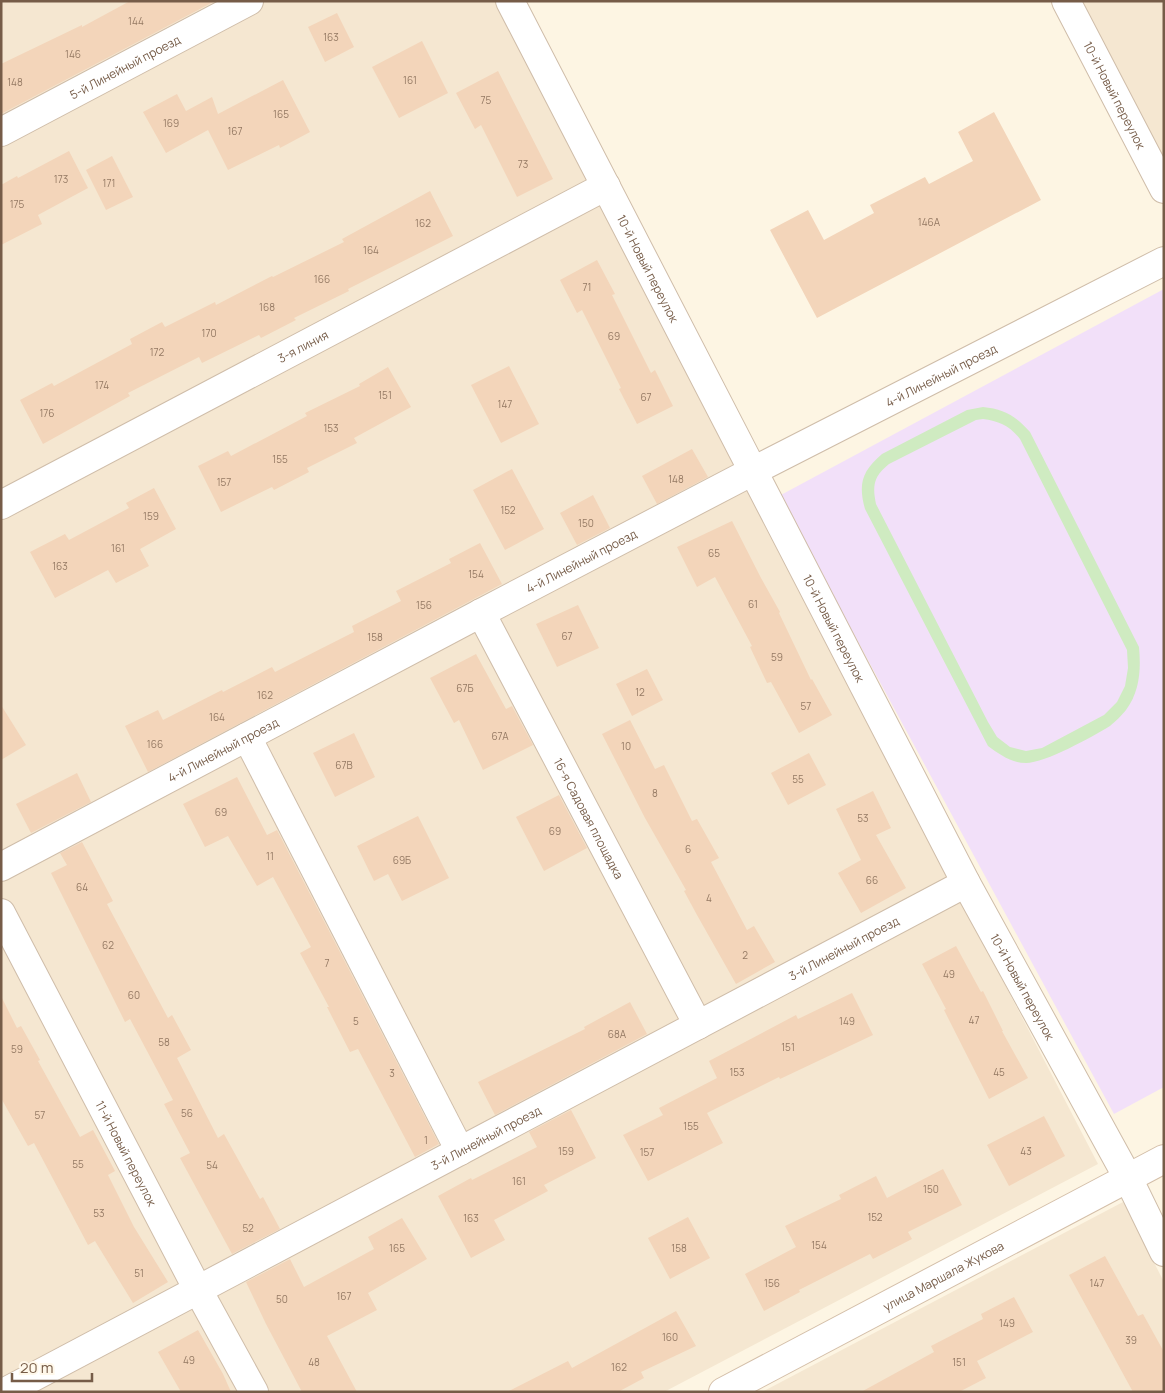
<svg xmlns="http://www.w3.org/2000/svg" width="1165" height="1393" font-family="Manrope,sans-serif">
<rect width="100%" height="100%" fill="#fdf5e3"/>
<g fill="#f5e7d1">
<polygon points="1,1 495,1 1098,1164 664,1392 1,1392"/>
<polygon points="1082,1 1164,1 1164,158"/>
<polygon points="1123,1202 1164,1282 1164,1392 762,1392"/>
</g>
<polygon fill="#f2e0f9" points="1164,289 1164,1087 1114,1114 779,496"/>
<path fill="#cfebc1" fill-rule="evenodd" d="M983,407C1004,409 1016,416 1030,432L1139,647C1141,669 1140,691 1126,710C1122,715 1115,722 1110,726C1092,737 1045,763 1026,763C1011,763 999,754 988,746L865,509C858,484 862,471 882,454L967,410ZM983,419C999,421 1010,426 1020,439L1127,650L1128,668L1125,686L1117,702L1104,715L1042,748L1026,751L1010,747L997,737L988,722L876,504C872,485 874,476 889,464L976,420Z"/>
<g fill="#f3d5ba">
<polygon points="130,1 215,1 1,114 1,64 82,25 82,27"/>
<polygon points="337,13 354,47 325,62 308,27"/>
<polygon points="422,41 448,93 399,118 372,67"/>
<polygon points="498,71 553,179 517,197 481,125 475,129 456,93"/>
<polygon points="283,80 310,132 280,148 279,145 228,170 208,130 166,153 143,112 177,94 186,111 212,97 218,114"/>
<polygon points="994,112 1041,200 817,318 770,230 808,210 824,240 874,213 870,205 925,177 929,184 973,161 958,132"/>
<polygon points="69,151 88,188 38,215 42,224 1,245 1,185 17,176 18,178"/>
<polygon points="112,156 133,197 106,210 86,170"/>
<polygon points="430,191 453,236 348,289 349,291 294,318 296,320 261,338 259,335 202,363 199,357 128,393 130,396 43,444 20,400 52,383 54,386 132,344 130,339 162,322 165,327 215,302 216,305 272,276 273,277 344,242 342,239"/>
<polygon points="597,260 615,294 612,295 651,373 655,370 673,406 637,424 619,389 621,388 582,310 577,313 560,280"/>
<polygon points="509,366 539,424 501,443 471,385"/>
<polygon points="388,367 411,407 354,438 357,443 307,468 309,472 274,490 272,487 221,512 198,466 228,451 231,456 307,416 305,413 360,386 359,384"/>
<polygon points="692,449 708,477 657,504 642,476"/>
<polygon points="512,469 544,529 505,550 473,490"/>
<polygon points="154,488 176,529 140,549 149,566 116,583 108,570 55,598 30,552 65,534 69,540 129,508 126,503"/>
<polygon points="593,495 610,528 577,545 560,513"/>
<polygon points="732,521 761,578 780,612 779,613 811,680 812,679 832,715 799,733 771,682 767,683 750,647 752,646 715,577 697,587 677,547"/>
<polygon points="480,543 502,584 148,772 125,726 158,710 163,720 222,690 223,692 272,667 275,672 354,632 352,626 401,601 396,591 451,563 449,559"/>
<polygon points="578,605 599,648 557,667 536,624"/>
<polygon points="476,654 506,709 512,706 533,745 483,770 459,720 454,723 430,678"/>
<polygon points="647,669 663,700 632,716 616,684"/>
<polygon points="1,705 26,745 1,760"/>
<polygon points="630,720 655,769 664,765 692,821 697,819 719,858 711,862 747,930 754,926 775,962 736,984 697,915 684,891 686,890 645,818 602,734"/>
<polygon points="354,733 375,777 335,797 313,753"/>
<polygon points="809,753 826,785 788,805 771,773"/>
<polygon points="77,773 91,802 31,833 16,804"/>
<polygon points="237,777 267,835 277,830 439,1144 415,1157 358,1049 350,1052 327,1007 329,1007 300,953 311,947 273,877 257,886 228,836 205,847 183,804"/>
<polygon points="873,791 891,828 876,835 906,888 861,913 838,873 861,860 836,809"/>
<polygon points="559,795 587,848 544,871 516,817"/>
<polygon points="418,816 449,878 402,901 388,874 374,881 357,846"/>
<polygon points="82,842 113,901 107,904 168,1018 172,1015 191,1050 177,1058 218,1138 224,1134 260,1199 263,1197 280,1229 232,1254 180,1158 190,1153 164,1104 173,1100 130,1019 125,1022 51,873 67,865 60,853"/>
<polygon points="956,946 981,992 983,991 1003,1031 1002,1031 1028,1078 989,1099 944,1010 946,1009 922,964"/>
<polygon points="852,993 873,1035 780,1079 779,1077 707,1113 723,1143 648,1181 623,1135 663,1115 659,1108 717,1078 709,1061 796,1015 798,1019"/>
<polygon points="1,996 17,1028 21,1026 40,1060 38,1061 80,1137 93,1130 115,1171 108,1175 134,1227 168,1282 133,1303 95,1241 88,1245 34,1143 28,1146 1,1098"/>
<polygon points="630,1002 647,1034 495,1115 478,1082 585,1029 584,1027"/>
<polygon points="571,1110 596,1158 544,1185 548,1191 494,1220 505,1240 471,1258 438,1196 471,1178 472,1180 537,1147 529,1132"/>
<polygon points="1044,1116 1065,1156 1009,1186 987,1145"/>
<polygon points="943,1169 962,1205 908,1232 912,1239 873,1259 870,1254 799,1290 800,1292 764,1311 745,1274 796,1247 785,1226 841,1199 839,1195 876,1176 887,1198"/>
<polygon points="688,1217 710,1258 670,1279 648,1238"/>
<polygon points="402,1218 427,1259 368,1293 377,1310 327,1336 357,1392 302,1392 266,1324 246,1282 290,1259 304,1287 374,1249 368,1237"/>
<polygon points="1105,1256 1138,1316 1143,1314 1164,1352 1164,1392 1133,1392 1069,1275"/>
<polygon points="1014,1297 1033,1332 977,1361 986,1378 959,1392 861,1392 934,1352 931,1346 983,1319 981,1314"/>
<polygon points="676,1311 696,1346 641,1372 644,1378 618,1392 507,1392 568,1361 572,1368"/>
<polygon points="198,1330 223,1374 231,1392 181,1392 158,1352"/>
</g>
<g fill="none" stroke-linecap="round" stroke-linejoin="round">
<defs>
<g id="minor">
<path id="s1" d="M510,1L966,883L1128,1178L1164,1252"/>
<path id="s2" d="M1066,1L1164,189"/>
<path id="s3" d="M1,132L249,1"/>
<path id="s4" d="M1,505L606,186"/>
<path id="s5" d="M481,613L698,1025"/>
<polyline points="247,737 460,1151"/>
<path id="s6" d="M1,867L481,613L753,471L1164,261"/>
<path id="s7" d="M1,913L198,1290L254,1392"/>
<path id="s8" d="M5,1392L966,883"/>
</g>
<g id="secondary">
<path id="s9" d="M723,1392L1164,1159"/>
</g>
</defs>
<use href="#minor" stroke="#cfbda9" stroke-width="30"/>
<use href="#secondary" stroke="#d4bfa9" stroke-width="30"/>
<use href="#minor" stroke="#fff" stroke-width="28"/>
<use href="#secondary" stroke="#fff" stroke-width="28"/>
</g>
<g text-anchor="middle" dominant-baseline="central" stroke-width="4.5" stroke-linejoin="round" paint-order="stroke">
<g font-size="10" fill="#957a64">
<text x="136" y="21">144</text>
<text x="331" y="37">163</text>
<text x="73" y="54">146</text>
<text x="410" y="80">161</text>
<text x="15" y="82">148</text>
<text x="486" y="100">75</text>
<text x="281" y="114">165</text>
<text x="171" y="123">169</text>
<text x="235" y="131">167</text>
<text x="523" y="164">73</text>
<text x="61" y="179">173</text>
<text x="109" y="183">171</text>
<text x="17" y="204">175</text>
<text x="929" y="222">146А</text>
<text x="423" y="223">162</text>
<text x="371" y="250">164</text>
<text x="322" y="279">166</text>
<text x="587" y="287">71</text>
<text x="267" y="307">168</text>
<text x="209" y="333">170</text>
<text x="614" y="336">69</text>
<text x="157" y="352">172</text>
<text x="102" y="385">174</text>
<text x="385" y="395">151</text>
<text x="646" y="397">67</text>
<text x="505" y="404">147</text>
<text x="47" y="413">176</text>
<text x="331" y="428">153</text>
<text x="280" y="459">155</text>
<text x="676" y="479">148</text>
<text x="224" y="482">157</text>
<text x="508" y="510">152</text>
<text x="151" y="516">159</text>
<text x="586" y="523">150</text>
<text x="118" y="548">161</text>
<text x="714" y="553">65</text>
<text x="60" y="566">163</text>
<text x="476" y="574">154</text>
<text x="753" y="604">61</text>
<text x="424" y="605">156</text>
<text x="567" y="636">67</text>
<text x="375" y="637">158</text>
<text x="777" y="657">59</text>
<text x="465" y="688">67Б</text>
<text x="640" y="692">12</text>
<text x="265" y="695">162</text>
<text x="806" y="706">57</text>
<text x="217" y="717">164</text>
<text x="500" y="736">67А</text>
<text x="155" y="744">166</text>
<text x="626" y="746">10</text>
<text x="344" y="765">67В</text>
<text x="798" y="779">55</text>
<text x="655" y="793">8</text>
<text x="221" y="812">69</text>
<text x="863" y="818">53</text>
<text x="555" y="831">69</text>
<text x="688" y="849">6</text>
<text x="270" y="856">11</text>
<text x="402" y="860">69Б</text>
<text x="872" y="880">66</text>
<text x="82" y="887">64</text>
<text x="709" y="898">4</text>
<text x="108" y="945">62</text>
<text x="745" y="955">2</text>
<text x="327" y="963">7</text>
<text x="949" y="974">49</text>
<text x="134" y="995">60</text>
<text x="974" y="1020">47</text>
<text x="356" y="1021">5</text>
<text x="847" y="1021">149</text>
<text x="617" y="1034">68А</text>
<text x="164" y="1042">58</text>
<text x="788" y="1047">151</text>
<text x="17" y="1049">59</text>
<text x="737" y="1072">153</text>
<text x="999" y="1072">45</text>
<text x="392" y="1073">3</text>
<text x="187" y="1113">56</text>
<text x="40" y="1115">57</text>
<text x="691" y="1126">155</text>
<text x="426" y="1140">1</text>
<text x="566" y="1151">159</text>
<text x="1026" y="1151">43</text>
<text x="647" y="1152">157</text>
<text x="78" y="1164">55</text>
<text x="212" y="1165">54</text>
<text x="519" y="1181">161</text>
<text x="931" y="1189">150</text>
<text x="99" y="1213">53</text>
<text x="875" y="1217">152</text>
<text x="471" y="1218">163</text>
<text x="248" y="1228">52</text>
<text x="819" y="1245">154</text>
<text x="397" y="1248">165</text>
<text x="679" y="1248">158</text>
<text x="139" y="1273">51</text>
<text x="772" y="1283">156</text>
<text x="1097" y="1283">147</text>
<text x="344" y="1296">167</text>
<text x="282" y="1299">50</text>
<text x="1007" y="1323">149</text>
<text x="670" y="1337">160</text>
<text x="1131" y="1340">39</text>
<text x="189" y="1360">49</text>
<text x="314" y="1362">48</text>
<text x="959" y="1362">151</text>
<text x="619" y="1367">162</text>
</g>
<g font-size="12" fill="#765c48" stroke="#fff8ea">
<text stroke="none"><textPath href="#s3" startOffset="140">5-й Линейный проезд</textPath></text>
<text stroke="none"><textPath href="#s2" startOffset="106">10-й Новый переулок</textPath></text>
<text stroke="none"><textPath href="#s1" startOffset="301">10-й Новый переулок</textPath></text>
<text stroke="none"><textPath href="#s4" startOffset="341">3-я линия</textPath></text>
<text stroke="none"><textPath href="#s6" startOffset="1061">4-й Линейный проезд</textPath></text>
<text stroke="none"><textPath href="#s6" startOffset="656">4-й Линейный проезд</textPath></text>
<text stroke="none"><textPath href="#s1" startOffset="706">10-й Новый переулок</textPath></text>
<text stroke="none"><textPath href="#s6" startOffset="251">4-й Линейный проезд</textPath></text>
<text stroke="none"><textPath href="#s5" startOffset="232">16-я Садовая площадка</textPath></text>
<text stroke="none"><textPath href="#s8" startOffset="949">3-й Линейный проезд</textPath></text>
<text stroke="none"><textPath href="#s1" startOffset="1111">10-й Новый переулок</textPath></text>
<text stroke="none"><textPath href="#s8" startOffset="544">3-й Линейный проезд</textPath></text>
<text stroke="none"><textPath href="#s7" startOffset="271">11-й Новый переулок</textPath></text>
<text stroke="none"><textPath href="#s9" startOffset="249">улица Маршала Жукова</textPath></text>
</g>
</g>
<rect width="1165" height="1393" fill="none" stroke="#765c48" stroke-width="5"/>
<path d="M12 1373v8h80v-8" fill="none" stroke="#765c48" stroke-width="2.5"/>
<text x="20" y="1373" font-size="15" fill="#765c48" stroke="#fff8ea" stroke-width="4" paint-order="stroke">20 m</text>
</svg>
